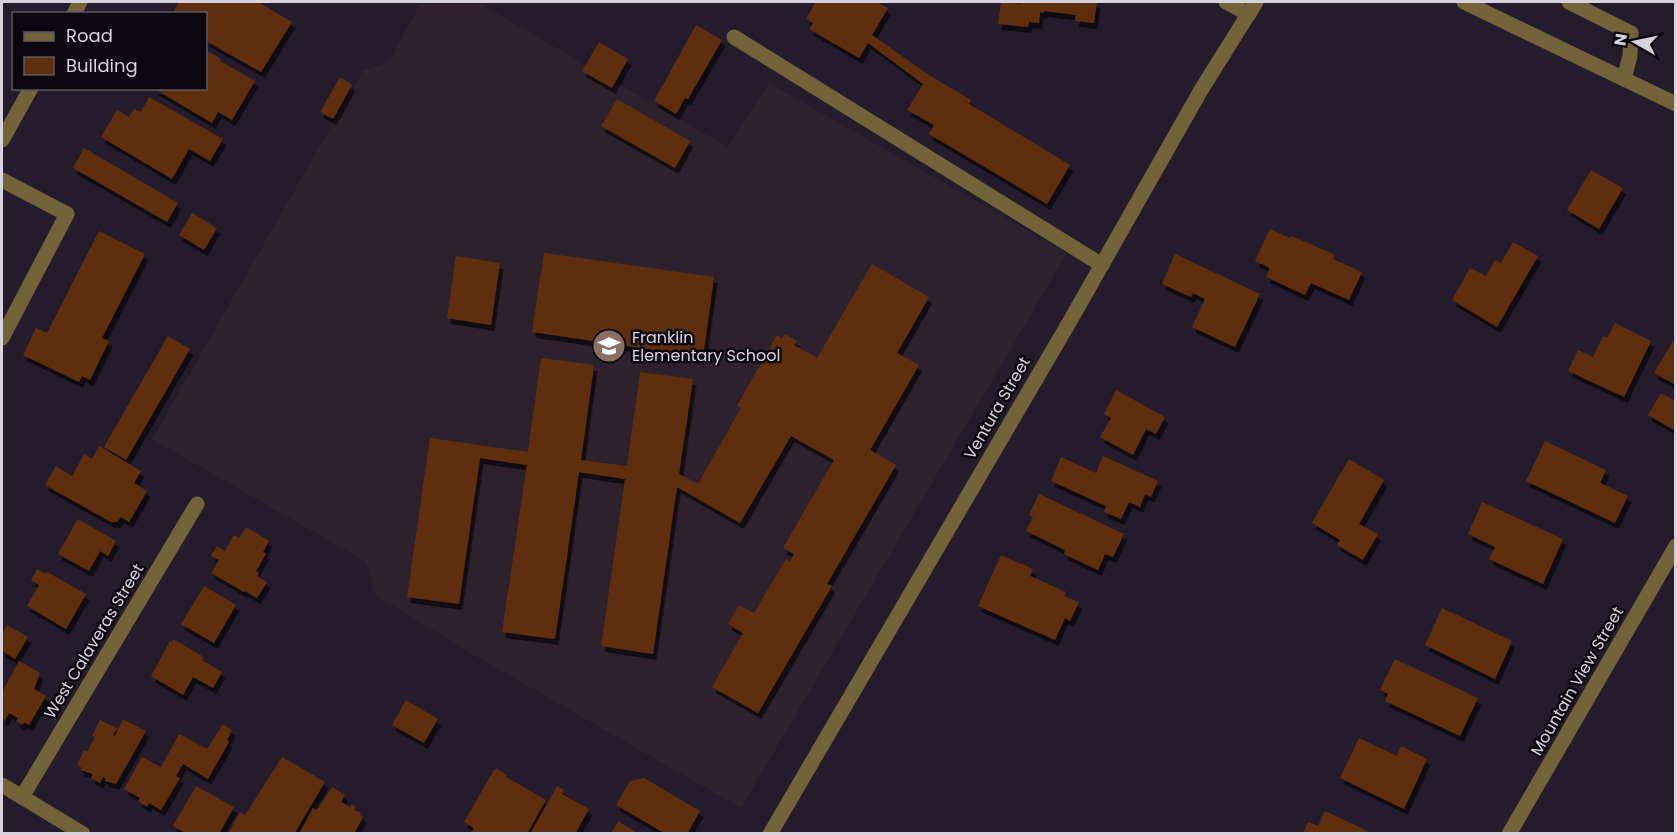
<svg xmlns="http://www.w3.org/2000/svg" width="1677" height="835" font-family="Poppins,sans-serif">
<defs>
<filter id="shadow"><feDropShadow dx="3.5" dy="6" stdDeviation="0" flood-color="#0009"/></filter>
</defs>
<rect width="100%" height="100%" fill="#241b2d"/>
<polygon fill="#2e212e" points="421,2 477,2 728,147 769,83 1067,253 741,808 479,658 375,595 366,562 152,439 363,71 389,62"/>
<g fill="#5f2f0e" filter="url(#shadow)">
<polygon points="179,2 258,2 292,22 261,72 206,41 206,14 172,14"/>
<polygon points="816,2 877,2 888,8 872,35 929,75 971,100 969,104 1070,165 1047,204 929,134 934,125 907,110 923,84 868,43 859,58 809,29 813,23 806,19"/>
<polygon points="1001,2 1021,4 1021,2 1097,2 1094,23 1075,21 1076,15 1044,11 1044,13 1040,12 1039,23 1029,22 1028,27 998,24"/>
<polygon points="696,25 722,40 688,99 685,98 676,114 654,101"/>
<polygon points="599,42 628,59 612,88 582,71"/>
<polygon points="206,50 221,59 220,61 255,81 232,120 218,112 212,123 153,88 206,88"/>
<polygon points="340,77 352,85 333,119 320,112"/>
<polygon points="149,97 223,139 210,161 189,149 172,179 101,137 117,110 129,117 134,109 141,112"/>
<polygon points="617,99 690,141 675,168 601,126"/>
<polygon points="84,148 178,203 167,222 73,168"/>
<polygon points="1591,170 1623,188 1599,229 1567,210"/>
<polygon points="192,213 217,228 204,250 179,235"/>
<polygon points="1270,229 1290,238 1292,236 1335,255 1333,259 1362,272 1349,300 1311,283 1305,295 1266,277 1270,268 1255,261"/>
<polygon points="99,231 145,254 102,338 109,341 90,380 82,376 79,382 23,355 36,328 47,333"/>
<polygon points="1513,242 1538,256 1497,327 1452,300 1470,268 1486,276 1495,260 1501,263"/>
<polygon points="544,253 714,277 703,357 532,332"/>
<polygon points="1175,254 1260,294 1235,347 1192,327 1205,299 1193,293 1191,297 1162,284"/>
<polygon points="456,256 500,263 491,325 447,318"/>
<polygon points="872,264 929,297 897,353 919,365 870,450 896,465 827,584 832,586 758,713 712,687 743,633 728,624 739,605 754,613 786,559 790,562 794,554 783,548 834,460 791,436 740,523 677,487 653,654 601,646 625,479 579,472 555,639 502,632 527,465 480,458 459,604 407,597 430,438 528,452 541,358 594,365 581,460 627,466 640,372 693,379 679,474 698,484 741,408 737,406 777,335 782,338 785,334 797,341 794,345 817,358"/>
<polygon points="1615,323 1651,341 1624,397 1568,371 1578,350 1593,357 1603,336 1607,338"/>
<polygon points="168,336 190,349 126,460 104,447"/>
<polygon points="1673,341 1676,343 1676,385 1654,373"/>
<polygon points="1116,390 1165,417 1156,434 1146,429 1133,455 1100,437 1111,418 1104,414"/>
<polygon points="1661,393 1676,401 1674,430 1648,415"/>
<polygon points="1545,441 1606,470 1600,483 1628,496 1615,523 1526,481"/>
<polygon points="99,446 141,471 134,483 147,491 129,522 121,517 117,522 111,522 45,485 56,466 72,476 84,454 92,459"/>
<polygon points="1103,456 1158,481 1151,497 1145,494 1140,507 1129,502 1121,519 1104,512 1106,506 1051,481 1061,457 1096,473"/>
<polygon points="1349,459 1384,480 1359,524 1378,534 1363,560 1337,545 1340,540 1312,523"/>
<polygon points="1039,494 1124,534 1113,557 1105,554 1098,570 1064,554 1065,550 1026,531 1033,517 1029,515"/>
<polygon points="1482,502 1563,539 1543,584 1489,559 1495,547 1468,534"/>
<polygon points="78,519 116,541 108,556 100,551 89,571 58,554"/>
<polygon points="246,527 269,541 263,552 266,554 256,571 259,573 257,576 267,582 257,598 245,591 244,592 211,573 219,560 211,556 217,546 225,551 234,535 239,538"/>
<polygon points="1001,555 1033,569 1030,576 1066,592 1064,596 1079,602 1070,621 1065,618 1055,640 978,606"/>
<polygon points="37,569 46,574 47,572 86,594 66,629 27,606 39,585 31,580"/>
<polygon points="204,586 236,605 214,643 181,624"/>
<polygon points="1442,608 1512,641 1495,679 1425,645"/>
<polygon points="7,625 28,637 15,659 2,651 2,635"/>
<polygon points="173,639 204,657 202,660 222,672 213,688 193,677 183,695 151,676 170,641 172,642"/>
<polygon points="1395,659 1478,698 1460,736 1385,701 1388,694 1380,690"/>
<polygon points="19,661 40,673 34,689 46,696 29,725 24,722 23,725 16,721 18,718 9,713 5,720 2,718 2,692"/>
<polygon points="406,700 438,719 424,743 392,725"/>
<polygon points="123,719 146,731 116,784 105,781 106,779 103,777 100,783 91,778 93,774 80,770 82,768 77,765 84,750 87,752 95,737 92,736 100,720 117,728 113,735 115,736"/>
<polygon points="223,724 232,730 227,740 229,742 208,779 183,764 176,776 180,778 161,810 149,803 147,807 138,801 140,798 124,789 142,757 161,767 179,734 207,749"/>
<polygon points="1359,738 1397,756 1401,746 1427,759 1404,809 1340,778"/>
<polygon points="282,757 325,782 294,834 228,834 240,812 245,815"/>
<polygon points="497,769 507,775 506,777 546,800 527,834 470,834 474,828 464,822 494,770"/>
<polygon points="644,778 700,811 687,834 666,834 616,805 630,781"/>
<polygon points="196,786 234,807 219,834 187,834 173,826"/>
<polygon points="557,786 564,790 562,794 589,809 575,834 530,834"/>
<polygon points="332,787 345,795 341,802 350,807 352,804 356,807 354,810 361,813 360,815 363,817 354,834 299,834 313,808 317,810"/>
<polygon points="1325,811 1374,834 1303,834 1308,822 1318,826"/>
<polygon points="618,821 639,834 611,834"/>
</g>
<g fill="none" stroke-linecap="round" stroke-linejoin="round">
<g stroke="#736338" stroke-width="15">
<polyline points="1226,2 1249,14"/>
<polyline points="1464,2 1676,104"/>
<polyline points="1569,2 1631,33 1630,56 1624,79"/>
<polyline points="74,14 80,2"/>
<polyline points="734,37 1102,265"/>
<polyline points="2,140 31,88"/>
<polyline points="2,180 67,214 2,338"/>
<polyline points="2,785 83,834"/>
<polyline points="22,797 197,504"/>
<polyline points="770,834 1070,321 1201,90 1256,2"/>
<polyline points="1509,834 1676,546"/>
</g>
</g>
<defs>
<symbol id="school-disc" viewBox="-11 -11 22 22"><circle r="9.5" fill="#8d6e63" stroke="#0b070f"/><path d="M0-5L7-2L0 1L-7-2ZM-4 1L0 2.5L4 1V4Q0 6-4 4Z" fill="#fff"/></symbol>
</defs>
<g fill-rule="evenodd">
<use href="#school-disc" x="590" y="327" width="38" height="38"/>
</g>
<g text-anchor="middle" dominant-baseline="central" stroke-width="5" stroke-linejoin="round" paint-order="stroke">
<g font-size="16" fill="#d8d2df" stroke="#0b070f" text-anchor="start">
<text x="632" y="337">Franklin<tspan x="632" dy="18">Elementary School</tspan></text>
</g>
<g font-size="16" fill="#d8d2df" stroke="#0b070f">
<text transform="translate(997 408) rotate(-60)">Ventura Street</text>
<text transform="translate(94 641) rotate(-59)">West Calaveras Street</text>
<text transform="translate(1577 681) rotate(-60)">Mountain View Street</text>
</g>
</g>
<rect width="1677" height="835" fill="none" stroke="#d8d2df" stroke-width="6"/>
<rect x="12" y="12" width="195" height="78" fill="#0b070f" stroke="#5d5862" stroke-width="1.5"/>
<rect x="24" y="32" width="30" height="9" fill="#736338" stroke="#5d5862" stroke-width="1.5"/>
<text x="66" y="42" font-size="18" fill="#d8d2df">Road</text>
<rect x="24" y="57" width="30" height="18" fill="#5f2f0e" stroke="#5d5862" stroke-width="1.5"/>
<text x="66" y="72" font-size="18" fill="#d8d2df">Building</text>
<g transform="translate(1635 42) rotate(279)" stroke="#0b070f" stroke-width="4.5" paint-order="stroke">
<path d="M0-4.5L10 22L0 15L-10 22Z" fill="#d8d2df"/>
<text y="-9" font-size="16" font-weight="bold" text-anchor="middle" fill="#d8d2df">N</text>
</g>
</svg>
